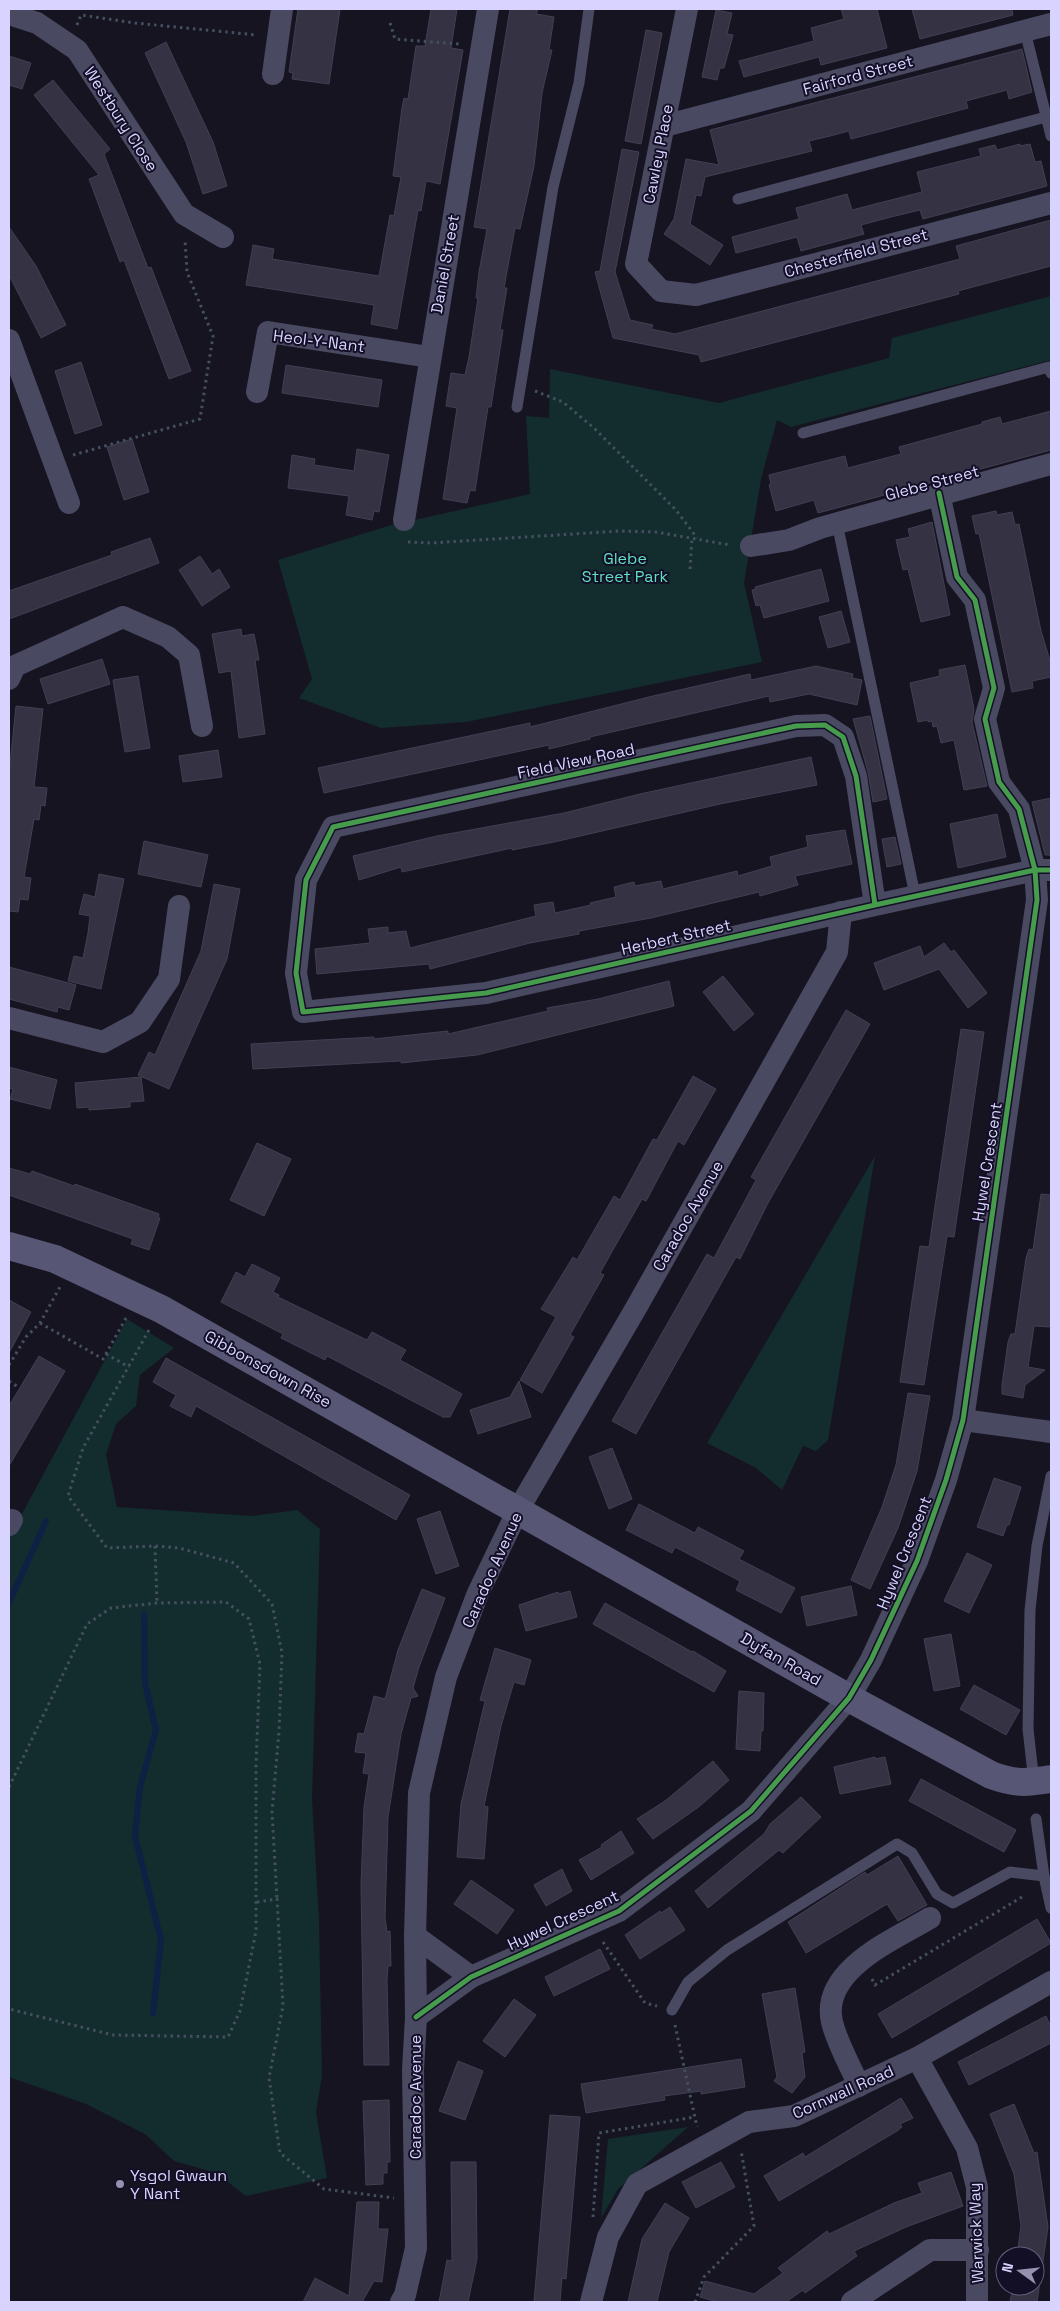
<svg xmlns="http://www.w3.org/2000/svg" width="1060" height="2311" font-family="'Space Grotesk',sans-serif">
<rect width="100%" height="100%" fill="#161421"/>
<g fill="#132c2d">
<polygon points="1051,296 1051,360 791,427 777,420 761,479 744,583 762,662 466,722 381,728 299,698 312,679 278,560 388,526 530,494 526,416 549,418 550,369 719,403 889,358 892,338"/>
<polygon points="875,1156 828,1440 816,1451 803,1446 782,1490 756,1468 707,1443"/>
<polygon points="127,1319 174,1348 140,1375 136,1406 116,1424 106,1455 117,1507 253,1516 297,1510 320,1529 312,1799 319,1920 322,2076 316,2112 327,2178 246,2196 216,2173 174,2161 145,2134 86,2104 9,2077 9,1538"/>
<polygon points="688,2127 618,2189 601,2218 608,2139"/>
</g>
<g fill="none" stroke-linecap="round" stroke-linejoin="round">
<g stroke="#0d2144" stroke-width="6">
<polyline points="9,1603 46,1521"/>
<polyline points="144,1614 145,1683 156,1730 140,1787 135,1836 161,1940 153,2013"/>
</g>
</g>
<g fill="#343243" stroke="#433f54">
<polygon points="298,9 340,9 329,84 292,79 293,73 289,72"/>
<polygon points="431,9 457,9 451,48 463,50 440,184 426,181 421,211 418,210 397,329 371,324 374,305 246,285 253,245 274,249 272,259 379,276 390,215 394,216 401,177 393,176 402,108 404,98 408,99 416,46 425,46"/>
<polygon points="510,9 538,9 536,14 554,17 549,50 552,50 542,93 534,166 520,229 515,228 504,288 507,288 500,330 503,330 491,407 488,407 475,491 470,490 467,503 443,499 457,408 446,406 451,373 465,375 469,357 478,298 476,298 479,272 487,229 474,227"/>
<polygon points="841,9 877,9 887,48 821,65 819,57 744,77 739,61 814,41 811,28 844,19"/>
<polygon points="912,9 1012,9 1013,15 920,39"/>
<polygon points="716,10 732,13 727,34 733,35 724,68 720,68 717,80 702,77"/>
<polygon points="646,30 662,33 641,144 625,141"/>
<polygon points="166,42 213,142 227,186 203,194 186,142 145,53"/>
<polygon points="1022,49 1032,92 1009,99 1007,90 966,101 968,108 882,131 851,139 849,131 830,136 809,141 812,151 705,177 701,196 696,195 690,224 723,245 710,265 664,234 674,219 686,159 719,165 710,130"/>
<polygon points="9,56 31,63 22,89 9,85"/>
<polygon points="53,80 110,149 104,154 148,268 151,267 191,371 169,379 124,260 120,262 89,179 99,175 34,95"/>
<polygon points="1020,144 1020,146 1030,144 1035,162 1041,161 1047,186 923,219 920,210 891,217 861,225 864,234 801,251 797,237 736,253 732,237 799,219 796,208 847,194 852,210 922,192 917,172 981,156 979,149 995,145 997,150"/>
<polygon points="622,149 639,152 615,272 630,320 653,325 651,329 675,334 960,259 956,246 1051,220 1051,266 958,291 959,294 701,362 699,355 613,338 595,272 600,271"/>
<polygon points="9,227 36,266 66,325 41,338 9,275"/>
<polygon points="81,362 102,425 75,434 55,371"/>
<polygon points="286,365 382,380 378,407 282,393"/>
<polygon points="1051,411 1051,450 818,513 814,500 776,511 769,485 771,484 769,475 845,456 848,468 901,454 899,447 982,424 982,422 1000,417 1002,424"/>
<polygon points="132,439 149,492 124,500 107,447"/>
<polygon points="357,449 389,455 379,512 374,511 372,520 346,515 349,496 288,488 292,455 315,459 314,465 354,471"/>
<polygon points="996,511 997,515 1012,512 1015,525 1019,524 1041,631 1051,664 1051,677 1032,681 1033,688 1012,692 979,533 976,534 972,516"/>
<polygon points="932,522 950,615 921,622 908,569 903,570 896,540 910,537 908,529"/>
<polygon points="150,538 159,563 9,619 9,591 112,555 111,552"/>
<polygon points="200,556 212,574 219,569 230,587 202,606 179,570"/>
<polygon points="821,569 829,601 764,618 760,605 756,606 752,590 756,589 755,587"/>
<polygon points="841,611 850,642 828,648 819,617"/>
<polygon points="241,629 242,636 254,634 259,660 255,660 265,734 239,738 231,671 219,673 212,634"/>
<polygon points="102,659 110,684 48,704 40,679"/>
<polygon points="965,665 974,709 972,722 987,786 964,790 954,740 941,743 937,726 933,727 932,721 928,722 928,720 918,722 910,683 940,676 939,670"/>
<polygon points="816,666 853,674 852,678 862,680 857,705 809,694 770,702 769,696 590,737 590,739 549,749 549,745 324,793 318,768 530,723 530,727 653,696 750,674 751,680"/>
<polygon points="138,676 150,748 125,752 113,680"/>
<polygon points="16,706 43,709 34,787 47,788 45,806 41,805 39,820 34,819 24,877 31,878 28,900 20,899 18,912 9,911 9,774"/>
<polygon points="870,716 887,799 873,802 868,772 853,719"/>
<polygon points="218,750 222,777 183,782 179,756"/>
<polygon points="811,757 817,785 720,804 554,842 512,850 512,848 402,872 401,867 359,880 353,856 437,836 564,813 640,794"/>
<polygon points="1051,798 1051,855 1045,855 1032,802"/>
<polygon points="997,814 1006,857 958,868 950,824"/>
<polygon points="845,830 852,864 795,876 798,885 760,896 759,892 651,918 579,931 579,934 530,943 430,969 429,964 317,974 315,949 370,943 368,929 388,927 388,933 406,931 410,948 536,916 534,905 553,902 555,913 591,905 590,903 616,897 614,887 634,882 635,886 661,881 663,889 737,871 738,876 772,866 770,857 808,847 806,836"/>
<polygon points="895,837 901,864 887,867 882,839"/>
<polygon points="144,841 208,855 201,887 138,874"/>
<polygon points="99,874 124,879 101,989 68,981 74,956 83,958 88,933 90,916 79,914 84,894 95,897"/>
<polygon points="214,884 240,889 227,959 169,1089 138,1075 149,1052 155,1055 201,951"/>
<polygon points="944,943 951,952 954,950 987,993 968,1008 939,969 884,990 874,963 920,946 924,957"/>
<polygon points="9,967 76,985 69,1010 58,1007 57,1012 9,999"/>
<polygon points="723,976 754,1014 734,1031 703,992"/>
<polygon points="669,981 674,1006 477,1055 401,1063 401,1061 253,1069 251,1044 374,1037 374,1039 448,1031 448,1034 548,1011 547,1008 598,999"/>
<polygon points="846,1010 870,1024 768,1203 740,1259 736,1257 636,1434 612,1421 707,1254 714,1258 756,1180 751,1177"/>
<polygon points="961,1029 984,1032 954,1237 947,1236 924,1385 900,1382 920,1246 929,1247"/>
<polygon points="9,1067 57,1080 50,1109 10,1099 13,1089 9,1088"/>
<polygon points="693,1076 716,1089 684,1145 678,1141 646,1201 642,1199 614,1248 600,1273 604,1275 570,1335 574,1337 542,1393 520,1380 556,1317 541,1309 573,1257 577,1260 614,1196 620,1200 653,1139 657,1140"/>
<polygon points="141,1077 144,1101 130,1102 130,1107 89,1110 89,1107 77,1108 75,1083"/>
<polygon points="257,1143 291,1159 264,1216 230,1200"/>
<polygon points="9,1168 30,1174 32,1171 74,1186 75,1184 159,1214 158,1217 160,1218 149,1250 131,1244 133,1239 9,1195"/>
<polygon points="1041,1194 1051,1195 1051,1327 1034,1326 1028,1367 1045,1370 1025,1385 1023,1398 1002,1394 1002,1385 1008,1342 1011,1334 1015,1334 1026,1258 1029,1249 1033,1250"/>
<polygon points="252,1264 280,1278 273,1292 279,1295 278,1297 367,1340 372,1332 406,1350 400,1360 462,1394 450,1417 443,1417 327,1356 325,1360 281,1338 283,1334 221,1302 236,1272 245,1277"/>
<polygon points="9,1300 31,1312 9,1353"/>
<polygon points="39,1356 65,1371 9,1466 9,1406"/>
<polygon points="166,1358 410,1495 396,1520 196,1406 191,1417 170,1406 176,1395 153,1382"/>
<polygon points="519,1381 531,1417 478,1434 470,1410 510,1397"/>
<polygon points="908,1393 930,1396 917,1471 898,1528 870,1589 851,1580 882,1507 896,1465"/>
<polygon points="612,1448 632,1499 609,1509 589,1457"/>
<polygon points="994,1478 1021,1487 1009,1525 1007,1525 1003,1536 977,1527"/>
<polygon points="639,1504 695,1533 698,1527 744,1551 739,1559 795,1588 781,1613 736,1590 740,1581 675,1547 672,1553 626,1530"/>
<polygon points="440,1511 459,1566 436,1574 417,1519"/>
<polygon points="967,1553 992,1565 969,1613 944,1601"/>
<polygon points="851,1586 857,1615 807,1626 801,1597"/>
<polygon points="422,1589 445,1598 419,1667 413,1688 418,1696 411,1698 401,1734 388,1817 385,1918 387,1932 390,1931 391,1966 388,1966 387,1980 389,2065 364,2065 361,1885 364,1807 369,1774 363,1773 366,1753 355,1752 358,1733 364,1734 374,1696 385,1699 398,1650"/>
<polygon points="570,1591 577,1617 526,1631 519,1605 558,1592 559,1594"/>
<polygon points="605,1603 692,1652 693,1651 726,1671 714,1692 593,1624"/>
<polygon points="951,1634 960,1686 934,1691 924,1639"/>
<polygon points="495,1648 531,1660 524,1685 514,1682 501,1726 484,1806 488,1807 484,1859 457,1857 461,1804 485,1701 480,1700"/>
<polygon points="974,1685 1020,1710 1006,1735 960,1709"/>
<polygon points="739,1691 764,1693 763,1731 761,1731 760,1751 736,1749"/>
<polygon points="875,1757 875,1759 885,1757 891,1784 840,1794 834,1767"/>
<polygon points="713,1761 729,1780 700,1806 653,1839 637,1819 665,1801"/>
<polygon points="921,1779 1016,1830 1004,1852 909,1801"/>
<polygon points="801,1797 821,1817 783,1853 779,1850 708,1908 695,1891 764,1834 770,1824"/>
<polygon points="621,1831 634,1853 591,1880 579,1860 602,1847 601,1845"/>
<polygon points="898,1856 927,1905 898,1921 887,1904 806,1953 788,1922 865,1872 867,1875"/>
<polygon points="562,1869 572,1891 546,1906 534,1885"/>
<polygon points="471,1880 514,1910 497,1934 454,1904"/>
<polygon points="670,1907 685,1930 640,1959 625,1935 660,1911 661,1913"/>
<polygon points="1037,1919 1051,1943 892,2038 878,2014"/>
<polygon points="600,1949 610,1969 554,1996 545,1977"/>
<polygon points="795,1988 805,2052 802,2053 805,2077 792,2093 774,2081 777,2077 762,1994"/>
<polygon points="514,1999 536,2015 505,2057 483,2041"/>
<polygon points="1046,2016 1051,2027 1051,2043 969,2085 958,2062"/>
<polygon points="741,2059 745,2087 701,2094 701,2091 664,2096 665,2100 586,2113 581,2084"/>
<polygon points="458,2061 483,2071 465,2120 439,2111"/>
<polygon points="901,2098 913,2118 900,2124 902,2127 897,2131 779,2201 764,2176 803,2153 805,2157"/>
<polygon points="389,2100 390,2162 387,2162 387,2173 383,2173 383,2184 366,2185 363,2101"/>
<polygon points="1014,2104 1034,2153 1037,2152 1048,2227 1037,2302 1010,2302 1013,2286 1035,2286 1035,2256 1017,2256 1021,2226 1014,2174 990,2114"/>
<polygon points="550,2115 580,2117 575,2176 566,2279 562,2278 560,2302 534,2302"/>
<polygon points="451,2162 476,2162 477,2259 468,2302 439,2302 447,2260 452,2261"/>
<polygon points="721,2162 735,2187 696,2208 682,2182"/>
<polygon points="951,2172 963,2206 906,2227 854,2251 857,2256 805,2293 803,2290 786,2302 718,2302 700,2297 705,2281 754,2294 783,2273 778,2268 827,2231 829,2234 894,2203 922,2193 918,2183"/>
<polygon points="357,2202 379,2202 378,2229 388,2229 382,2282 374,2281 362,2302 303,2302 315,2278 349,2296"/>
<polygon points="665,2203 689,2218 669,2252 657,2302 628,2302 642,2239"/>
</g>
<g fill="none" stroke-linecap="round" stroke-linejoin="round">
<g stroke="#44505f" stroke-width="3" stroke-dasharray="2.5 4" stroke-linecap="butt">
<polyline points="390,23 395,39 460,44"/>
<polyline points="77,25 81,15 135,23 257,35"/>
<polyline points="535,391 563,402 595,429 676,510 697,538"/>
<polyline points="73,455 200,419 213,336 187,272 185,240"/>
<polyline points="408,542 431,543 620,531 656,532 730,545"/>
<polyline points="690,569 692,538"/>
<polyline points="40,1323 103,1359 126,1318"/>
<polyline points="149,1330 83,1448 68,1496 107,1548 155,1546 179,1548 234,1563 272,1604 282,1653 279,1731 272,1812 277,1899"/>
<polyline points="106,1354 129,1367"/>
<polyline points="9,1365 26,1337 40,1323 60,1287"/>
<polyline points="9,1381 18,1387"/>
<polyline points="155,1546 157,1603"/>
<polyline points="9,1787 87,1624 111,1608 157,1603 226,1602 249,1619 260,1664 256,1764 256,1931 240,2011 228,2037 113,2035 9,2009"/>
<polyline points="257,1902 277,1899 283,2006 269,2078 280,2153 324,2189 394,2198"/>
<polyline points="603,1942 645,2003 657,2006"/>
<polyline points="872,1979 875,1985 1022,1897"/>
<polyline points="675,2025 697,2127"/>
<polyline points="593,2217 599,2133 695,2117"/>
<polyline points="695,2302 704,2277 754,2226 741,2150"/>
</g>
<g stroke="#4a4962" stroke-width="11">
<polyline points="1025,31 1051,136"/>
<polyline points="738,199 1046,117"/>
<polyline points="517,407 553,187 579,83 589,9"/>
<polyline points="803,433 1049,367 1051,373"/>
<polyline points="837,523 915,895"/>
<polyline points="1034,1782 1028,1729 1030,1610 1037,1546 1051,1476"/>
<polyline points="1036,1819 1044,1876"/>
<polyline points="672,2010 688,1982 727,1950 897,1844 912,1853 937,1894 953,1903 1010,1872 1044,1876 1051,1908"/>
</g>
<g stroke="#4a4962" stroke-width="22">
<polyline points="687,9 636,264 661,291 696,295 1051,203"/>
<polyline points="9,14 37,23 77,50 184,214 223,237"/>
<polyline points="273,74 282,9"/>
<polyline points="664,126 1051,24"/>
<polyline points="9,340 69,503"/>
<polyline points="257,392 268,332 429,357"/>
<polyline points="404,520 488,9"/>
<polyline points="751,546 789,540 820,528 1051,464"/>
<polyline points="9,679 15,666 123,617 168,637 189,655 202,726"/>
<polyline points="875,905 856,776 843,737 825,725 796,726 333,827 306,880 296,973 303,1012 486,993 875,905 1035,870 1051,870"/>
<polyline points="9,1018 103,1042 140,1022 169,979 179,906"/>
<polyline points="963,1420 1051,1432"/>
<polyline points="9,1525 12,1520"/>
<polyline points="415,1936 471,1977"/>
<polyline points="416,2017 471,1977 619,1911 751,1811 849,1698 871,1660 917,1561 946,1480 963,1420 1037,900 1035,870 1019,809 999,782 985,719 994,688 975,600 957,577 939,493"/>
<polyline points="917,2058 967,2148 977,2187 977,2302"/>
<path d="M859,2086C850,2065 837,2043 832,2022C820,1970 895,1939 930,1918"/>
<polyline points="401,2302 405,2295 416,2248 413,2070 416,2017 415,1936 419,1793 446,1677 478,1593 518,1510 636,1308 837,952 841,912"/>
<polyline points="591,2302 608,2237 637,2184 749,2122 794,2116 917,2058 1051,1982"/>
<polyline points="852,2302 930,2250 978,2250"/>
</g>
<path stroke="#575674" stroke-width="28" d="M9,1246L55,1259L161,1309L849,1698L991,1775C1015,1784 1026,1783 1051,1779"/>
<defs>
<g id="cycleway">
<polyline points="875,905 856,776 843,737 825,725 796,726 333,827 306,880 296,973 303,1012 486,993 875,905 1035,870 1051,870"/>
<polyline points="416,2017 471,1977 619,1911 751,1811 849,1698 871,1660 917,1561 946,1480 963,1420 1037,900 1035,870 1019,809 999,782 985,719 994,688 975,600 957,577 939,493"/>
</g>
</defs>
<use href="#cycleway" stroke="#130f26" stroke-width="8"/>
<use href="#cycleway" stroke="#469c4c" stroke-width="5"/>
</g>
<circle fill="#9591b1" stroke="#130f26" stroke-width="2" cx="120" cy="2184" r="5"/>
<g text-anchor="middle" dominant-baseline="central" stroke-width="4" stroke-linejoin="round" paint-order="stroke">
<g font-size="16" fill="#d9d4ff" stroke="#130f26">
<text transform="translate(858 75) rotate(-15)">Fairford Street</text>
<text transform="translate(121 119) rotate(57)">Westbury Close</text>
<text transform="translate(658 154) rotate(-79)">Cawley Place</text>
<text transform="translate(856 253) rotate(-15)">Chesterfield Street</text>
<text transform="translate(445 264) rotate(-80)">Daniel Street</text>
<text transform="translate(319 341) rotate(7)">Heol-Y-Nant</text>
<text transform="translate(932 483) rotate(-15)">Glebe Street</text>
<text transform="translate(576 761) rotate(-12)">Field View Road</text>
<text transform="translate(676 937) rotate(-13)">Herbert Street</text>
<text transform="translate(987 1162) rotate(-81)">Hywel Crescent</text>
<text transform="translate(688 1216) rotate(-60)">Caradoc Avenue</text>
<text transform="translate(268 1369) rotate(29)">Gibbonsdown Rise</text>
<text transform="translate(904 1553) rotate(-68)">Hywel Crescent</text>
<text transform="translate(492 1570) rotate(-66)">Caradoc Avenue</text>
<text transform="translate(781 1659) rotate(30)">Dyfan Road</text>
<text transform="translate(563 1920) rotate(-25)">Hywel Crescent</text>
<text transform="translate(843 2092) rotate(-24)">Cornwall Road</text>
<text transform="translate(415 2097) rotate(-90)">Caradoc Avenue</text>
<text transform="translate(976 2233) rotate(-92)">Warwick Way</text>
</g>
<g font-size="16" fill="#5fe0c0" stroke="#130f26">
<text x="625" y="558">Glebe<tspan x="625" dy="18">Street Park</tspan></text>
</g>
<g font-size="16" fill="#d9d4ff" stroke="#130f26" text-anchor="start">
<text x="130" y="2175">Ysgol Gwaun<tspan x="130" dy="18">Y Nant</tspan></text>
</g>
</g>
<rect width="1060" height="2311" fill="none" stroke="#d9d4ff" stroke-width="20"/>
<g transform="translate(1020 2271) rotate(285)"><circle r="24" fill="#130f26" stroke="#625e7d"/>
<path d="M0-4L9 19L0 12L-9 19Z" fill="#9591b1"/>
<text y="-8" font-size="14" font-weight="bold" text-anchor="middle" fill="#d9d4ff">N</text>
</g>
</svg>
